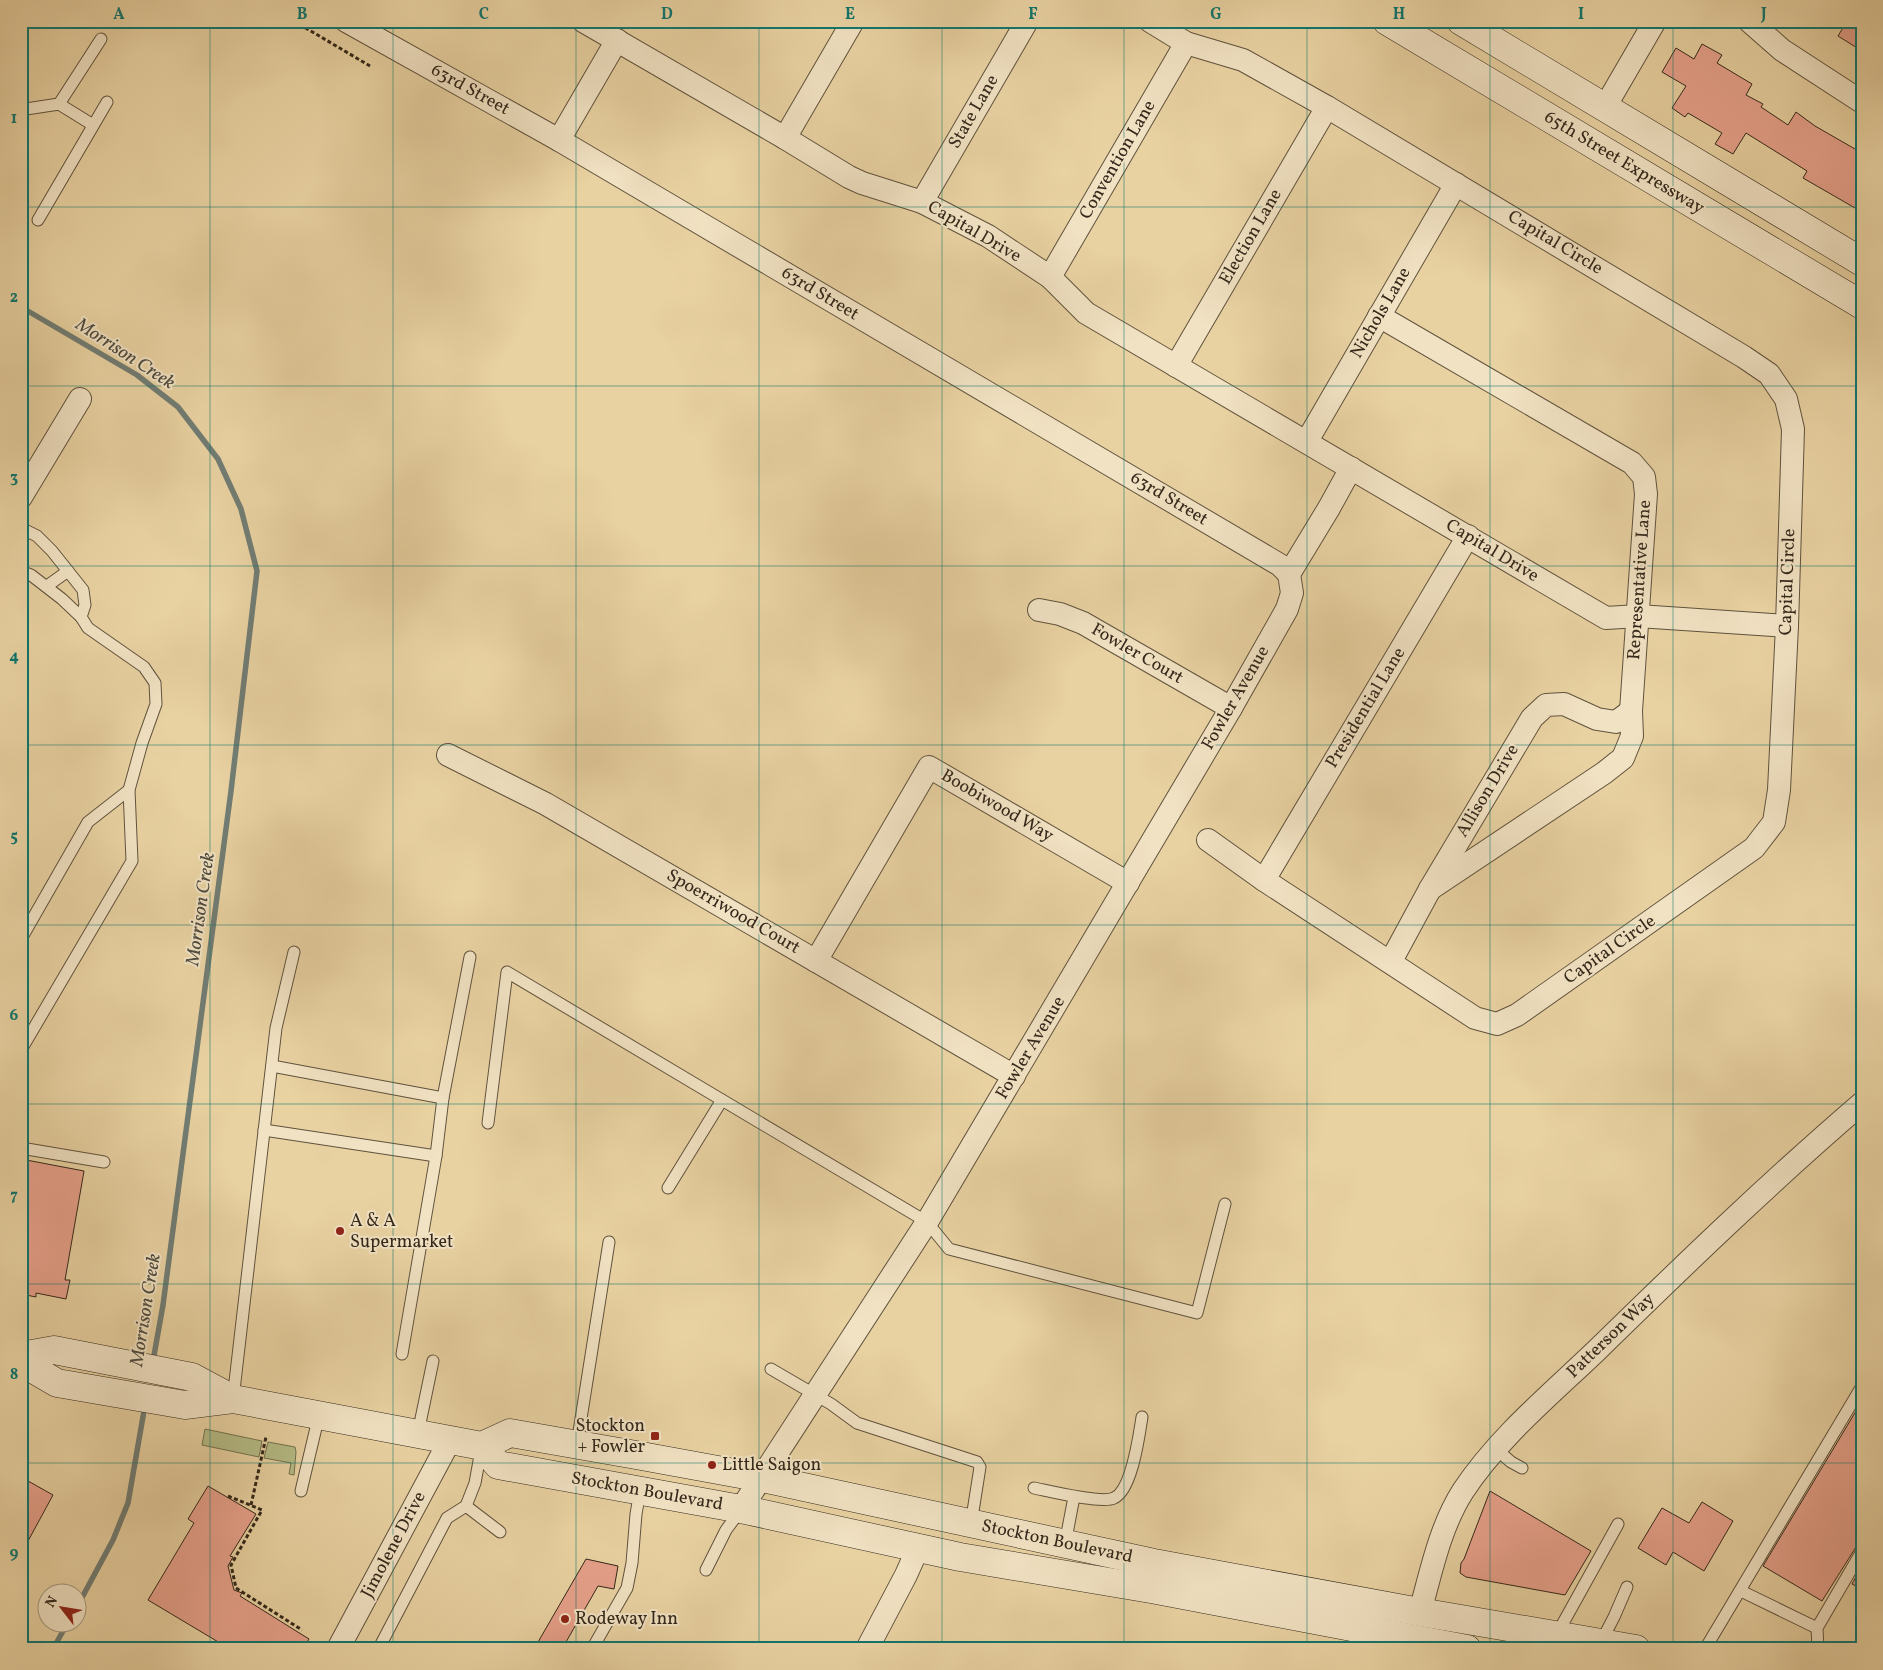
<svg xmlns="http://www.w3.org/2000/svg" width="1883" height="1670" font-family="Vollkorn,serif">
<rect width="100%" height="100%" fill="#e9d2a2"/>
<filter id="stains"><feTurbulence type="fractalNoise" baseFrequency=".004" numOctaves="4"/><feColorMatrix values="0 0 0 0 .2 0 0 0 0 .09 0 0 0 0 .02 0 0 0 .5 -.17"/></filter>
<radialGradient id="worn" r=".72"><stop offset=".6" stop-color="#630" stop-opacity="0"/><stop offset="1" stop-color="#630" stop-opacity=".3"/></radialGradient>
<g fill="#b5bc86" stroke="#747250">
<polygon points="205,1429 262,1441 259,1457 202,1445"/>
<polygon points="268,1442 295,1447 296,1452 294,1475 289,1474 291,1463 264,1458"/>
</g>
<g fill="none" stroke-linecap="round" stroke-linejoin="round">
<g stroke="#717d74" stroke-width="5.5">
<polyline points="21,307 137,375 178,407 218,459 241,509 257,571 231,791 163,1305 153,1361"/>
<polyline points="78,1605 113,1540 128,1503 145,1405"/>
<polyline points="53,1649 68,1622"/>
</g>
</g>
<g fill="#e7a18b" stroke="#33281b">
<polygon points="1847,21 1862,21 1862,51 1838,36"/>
<polygon points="1702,44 1722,55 1717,63 1752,84 1746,95 1763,104 1761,107 1788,125 1796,112 1815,126 1862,153 1862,212 1803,178 1807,171 1746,133 1733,154 1715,144 1722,133 1688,113 1685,117 1672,108 1686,86 1662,72 1676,48 1694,59"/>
<polygon points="21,1159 84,1171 65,1280 70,1280 66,1299 36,1293 36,1297 21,1294"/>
<polygon points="1862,1401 1862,1544 1856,1547 1822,1601 1763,1566"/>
<polygon points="21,1477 53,1495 21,1554"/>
<polygon points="208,1486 256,1514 230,1556 233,1557 228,1566 234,1590 242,1593 240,1596 309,1639 303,1649 230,1649 148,1600 194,1523 188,1519"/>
<polygon points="1490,1491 1591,1551 1565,1595 1466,1577 1460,1573 1461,1563 1464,1559"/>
<polygon points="1702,1502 1733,1521 1704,1571 1673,1552 1666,1565 1638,1548 1662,1508 1689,1523"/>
<polygon points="586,1559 618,1566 614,1589 598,1586 562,1649 534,1649"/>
<polygon points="1862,1566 1862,1589 1852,1584"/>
</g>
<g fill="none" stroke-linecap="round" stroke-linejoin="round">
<defs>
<g id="service">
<polyline points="59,104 101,39"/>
<polyline points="21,106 26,109 59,104 93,125"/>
<polyline points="38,220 107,102"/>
<polyline points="21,528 37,536 52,551 83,590 85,605 81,617"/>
<polyline points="21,571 31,575 62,599 81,617 88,628 144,667 155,683 156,704 142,743 129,790 132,861 21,1050"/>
<polyline points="47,586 68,571"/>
<polyline points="21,939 88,822 129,790"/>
<polyline points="272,1066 443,1098"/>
<polyline points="488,1123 507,972 927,1222 949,1249 1197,1313 1225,1204"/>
<polyline points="264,1130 436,1156"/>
<polyline points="21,1148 104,1162"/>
<polyline points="668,1188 722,1100"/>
<polyline points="402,1354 436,1156 443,1098 470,957"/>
<polyline points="771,1369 831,1404 857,1423 977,1462 980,1467 971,1524"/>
<polyline points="233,1399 276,1028 294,952"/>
<polyline points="418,1433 433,1361"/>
<polyline points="577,1444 609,1242"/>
<polyline points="1496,1449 1511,1462 1522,1468"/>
<path d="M1034,1488C1049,1491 1102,1504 1114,1498C1132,1490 1139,1436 1142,1417"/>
<polyline points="301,1491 319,1415"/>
<polyline points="466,1506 500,1532"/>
<polyline points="1065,1544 1074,1497"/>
<polyline points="706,1570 726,1530 740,1511"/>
<polyline points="1741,1591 1817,1628"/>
<polyline points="1557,1634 1618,1524"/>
<polyline points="1601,1642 1614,1617 1627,1587"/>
<polyline points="382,1649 379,1648 447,1518 466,1506 475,1483 481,1450"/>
<polyline points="592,1649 627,1588 632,1563 636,1514 640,1491"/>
<polyline points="1705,1649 1862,1386"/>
<polyline points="1818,1649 1817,1628 1862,1551"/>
</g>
<g id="minor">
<polyline points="346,21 559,140 1280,565 1289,574"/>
<polyline points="583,21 785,138 849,177 862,183 922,202 988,236 1050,277 1086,313 1606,618 1638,616 1787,626"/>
<polyline points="1150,21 1186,43 1243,60 1327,107 1744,357 1769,374 1786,399 1793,429 1787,626 1779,790 1774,822 1754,848 1517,1015 1497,1024 1475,1018 1264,880 1208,840"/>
<polyline points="1749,21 1782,50 1862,102"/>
<polyline points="1605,107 1655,21"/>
<polyline points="785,138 853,21"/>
<polyline points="559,140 617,40"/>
<polyline points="922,202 1027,21"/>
<polyline points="1050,277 1186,43"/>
<polyline points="1379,316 1632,463 1644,477 1646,494 1631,711 1632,736 1623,758 1604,773 1430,889"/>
<polyline points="1176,366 1327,107"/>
<polyline points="1307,441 1456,184"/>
<polyline points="21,497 80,399"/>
<polyline points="1289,574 1329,508 1351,468"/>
<polyline points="1039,610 1060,614 1083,623 1231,708"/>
<polyline points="448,755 546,804 1014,1076"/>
<polyline points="1264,880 1468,536"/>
<polyline points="816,961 929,767 1128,883"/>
<polyline points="1391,961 1430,889 1532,718 1546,705 1564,704 1597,719 1616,722 1631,711"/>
<polyline points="741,1509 927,1222 1231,708 1287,609 1292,593 1289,574"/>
<path d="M1420,1612C1431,1572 1440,1527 1463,1491C1498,1438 1550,1395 1596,1351C1683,1266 1770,1182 1862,1103"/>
<polyline points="338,1649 450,1440"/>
<polyline points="867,1649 906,1575 918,1548"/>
</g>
<g id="secondary">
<polyline points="1387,21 1862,305"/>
<polyline points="1461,21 1862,262"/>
<polyline points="21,1356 54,1350 192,1377 233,1399 482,1446 510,1433 636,1455 762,1478 1154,1563 1420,1612 1636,1649"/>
<polyline points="21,1362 57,1383 185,1405 233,1399"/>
<polyline points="482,1446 498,1465 741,1509 960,1557 1151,1589 1467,1649"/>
</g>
</defs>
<use href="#service" stroke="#60523d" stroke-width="13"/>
<use href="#minor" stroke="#60523d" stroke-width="24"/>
<use href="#secondary" stroke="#33281b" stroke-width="29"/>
<g stroke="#33281b" stroke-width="3" stroke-dasharray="4 2.5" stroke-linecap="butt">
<polyline points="294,21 370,66"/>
<polyline points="228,1496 262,1510 231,1565 236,1588 302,1630"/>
<polyline points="251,1505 266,1437"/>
<polyline points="1222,1649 1223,1646"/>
</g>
<use href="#service" stroke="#f1e2c3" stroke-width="11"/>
<use href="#minor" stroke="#f1e2c3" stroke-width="22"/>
<use href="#secondary" stroke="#f1e2c3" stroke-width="28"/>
</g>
<path fill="none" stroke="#0f766e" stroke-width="1" stroke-opacity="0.55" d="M210,21V1649M393,21V1649M576,21V1649M759,21V1649M942,21V1649M1124,21V1649M1307,21V1649M1490,21V1649M1673,21V1649M21,207H1862M21,386H1862M21,566H1862M21,745H1862M21,925H1862M21,1104H1862M21,1284H1862M21,1463H1862"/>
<g fill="#8f2418" stroke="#f1e2c3" stroke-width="2">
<circle cx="340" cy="1231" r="5"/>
<rect x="650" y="1431" width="10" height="10" rx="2.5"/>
<circle cx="712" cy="1465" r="5"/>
<circle cx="565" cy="1619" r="5"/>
</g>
<g text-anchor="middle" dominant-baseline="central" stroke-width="4" stroke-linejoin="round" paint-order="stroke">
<g font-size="18" fill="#33281b" stroke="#f1e2c3">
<text transform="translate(470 90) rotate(29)">63rd Street</text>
<text transform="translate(974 112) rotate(-60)">State Lane</text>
<text transform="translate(1118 160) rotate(-60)">Convention Lane</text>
<text transform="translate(1624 163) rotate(31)">65th Street Expressway</text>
<text transform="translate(974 232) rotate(30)">Capital Drive</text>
<text transform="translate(1251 237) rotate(-60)">Election Lane</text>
<text transform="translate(1555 243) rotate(31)">Capital Circle</text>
<text transform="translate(820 294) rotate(31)">63rd Street</text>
<text transform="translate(1381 313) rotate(-60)">Nichols Lane</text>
<text transform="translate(1169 499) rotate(31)">63rd Street</text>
<text transform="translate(1492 551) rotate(31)">Capital Drive</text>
<text transform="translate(1640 580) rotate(-86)">Representative Lane</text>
<text transform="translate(1788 582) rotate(-88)">Capital Circle</text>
<text transform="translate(1137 654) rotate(30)">Fowler Court</text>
<text transform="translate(1236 698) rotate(-60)">Fowler Avenue</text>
<text transform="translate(1366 708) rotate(-59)">Presidential Lane</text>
<text transform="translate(1488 791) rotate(-59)">Allison Drive</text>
<text transform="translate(997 806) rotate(30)">Boobiwood Way</text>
<text transform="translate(733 912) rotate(30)">Spoerriwood Court</text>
<text transform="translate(1610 950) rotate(-35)">Capital Circle</text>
<text transform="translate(1031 1048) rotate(-59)">Fowler Avenue</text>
<text transform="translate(1611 1336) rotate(-44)">Patterson Way</text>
<text transform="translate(647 1492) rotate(10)">Stockton Boulevard</text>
<text transform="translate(1057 1542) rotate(12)">Stockton Boulevard</text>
<text transform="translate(394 1545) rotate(-62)">Jimolene Drive</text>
</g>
<g font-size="18" fill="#33281b" stroke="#f1e2c3" text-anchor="start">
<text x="350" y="1221">A &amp; A<tspan x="350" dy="21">Supermarket</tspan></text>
<text x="645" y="1426" text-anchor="end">Stockton<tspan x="645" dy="21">+ Fowler</tspan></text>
<text x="722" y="1465">Little Saigon</text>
<text x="575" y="1619">Rodeway Inn</text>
</g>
<g font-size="19" font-style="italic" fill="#4d4b40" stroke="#f1e2c3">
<text transform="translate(125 354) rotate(33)">Morrison Creek</text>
<text transform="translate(201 909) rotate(-82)">Morrison Creek</text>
<text transform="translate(146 1310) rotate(-81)">Morrison Creek</text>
</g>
</g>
<rect width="1883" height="1670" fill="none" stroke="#e9d2a2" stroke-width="55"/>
<g transform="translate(62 1608) rotate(301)"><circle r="24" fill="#f1e2c3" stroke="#a59880"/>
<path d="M0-4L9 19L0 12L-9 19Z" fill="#8f2418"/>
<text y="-8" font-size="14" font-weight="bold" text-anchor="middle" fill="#33281b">N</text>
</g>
<rect x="28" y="28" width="1828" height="1614" fill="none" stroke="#0f766e" stroke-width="2"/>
<g font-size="16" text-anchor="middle" font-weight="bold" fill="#0f766e">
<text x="119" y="19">A</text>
<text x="302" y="19">B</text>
<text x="484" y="19">C</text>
<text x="667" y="19">D</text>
<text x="850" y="19">E</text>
<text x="1033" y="19">F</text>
<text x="1216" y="19">G</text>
<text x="1399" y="19">H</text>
<text x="1581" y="19">I</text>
<text x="1764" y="19">J</text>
<text x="14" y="123">1</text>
<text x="14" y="302">2</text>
<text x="14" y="482">3</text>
<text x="14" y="661">4</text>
<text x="14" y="841">5</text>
<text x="14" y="1020">6</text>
<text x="14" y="1200">7</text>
<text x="14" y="1379">8</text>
<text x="14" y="1558">9</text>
</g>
<rect width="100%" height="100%" filter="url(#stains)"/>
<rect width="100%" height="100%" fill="url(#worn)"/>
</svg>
